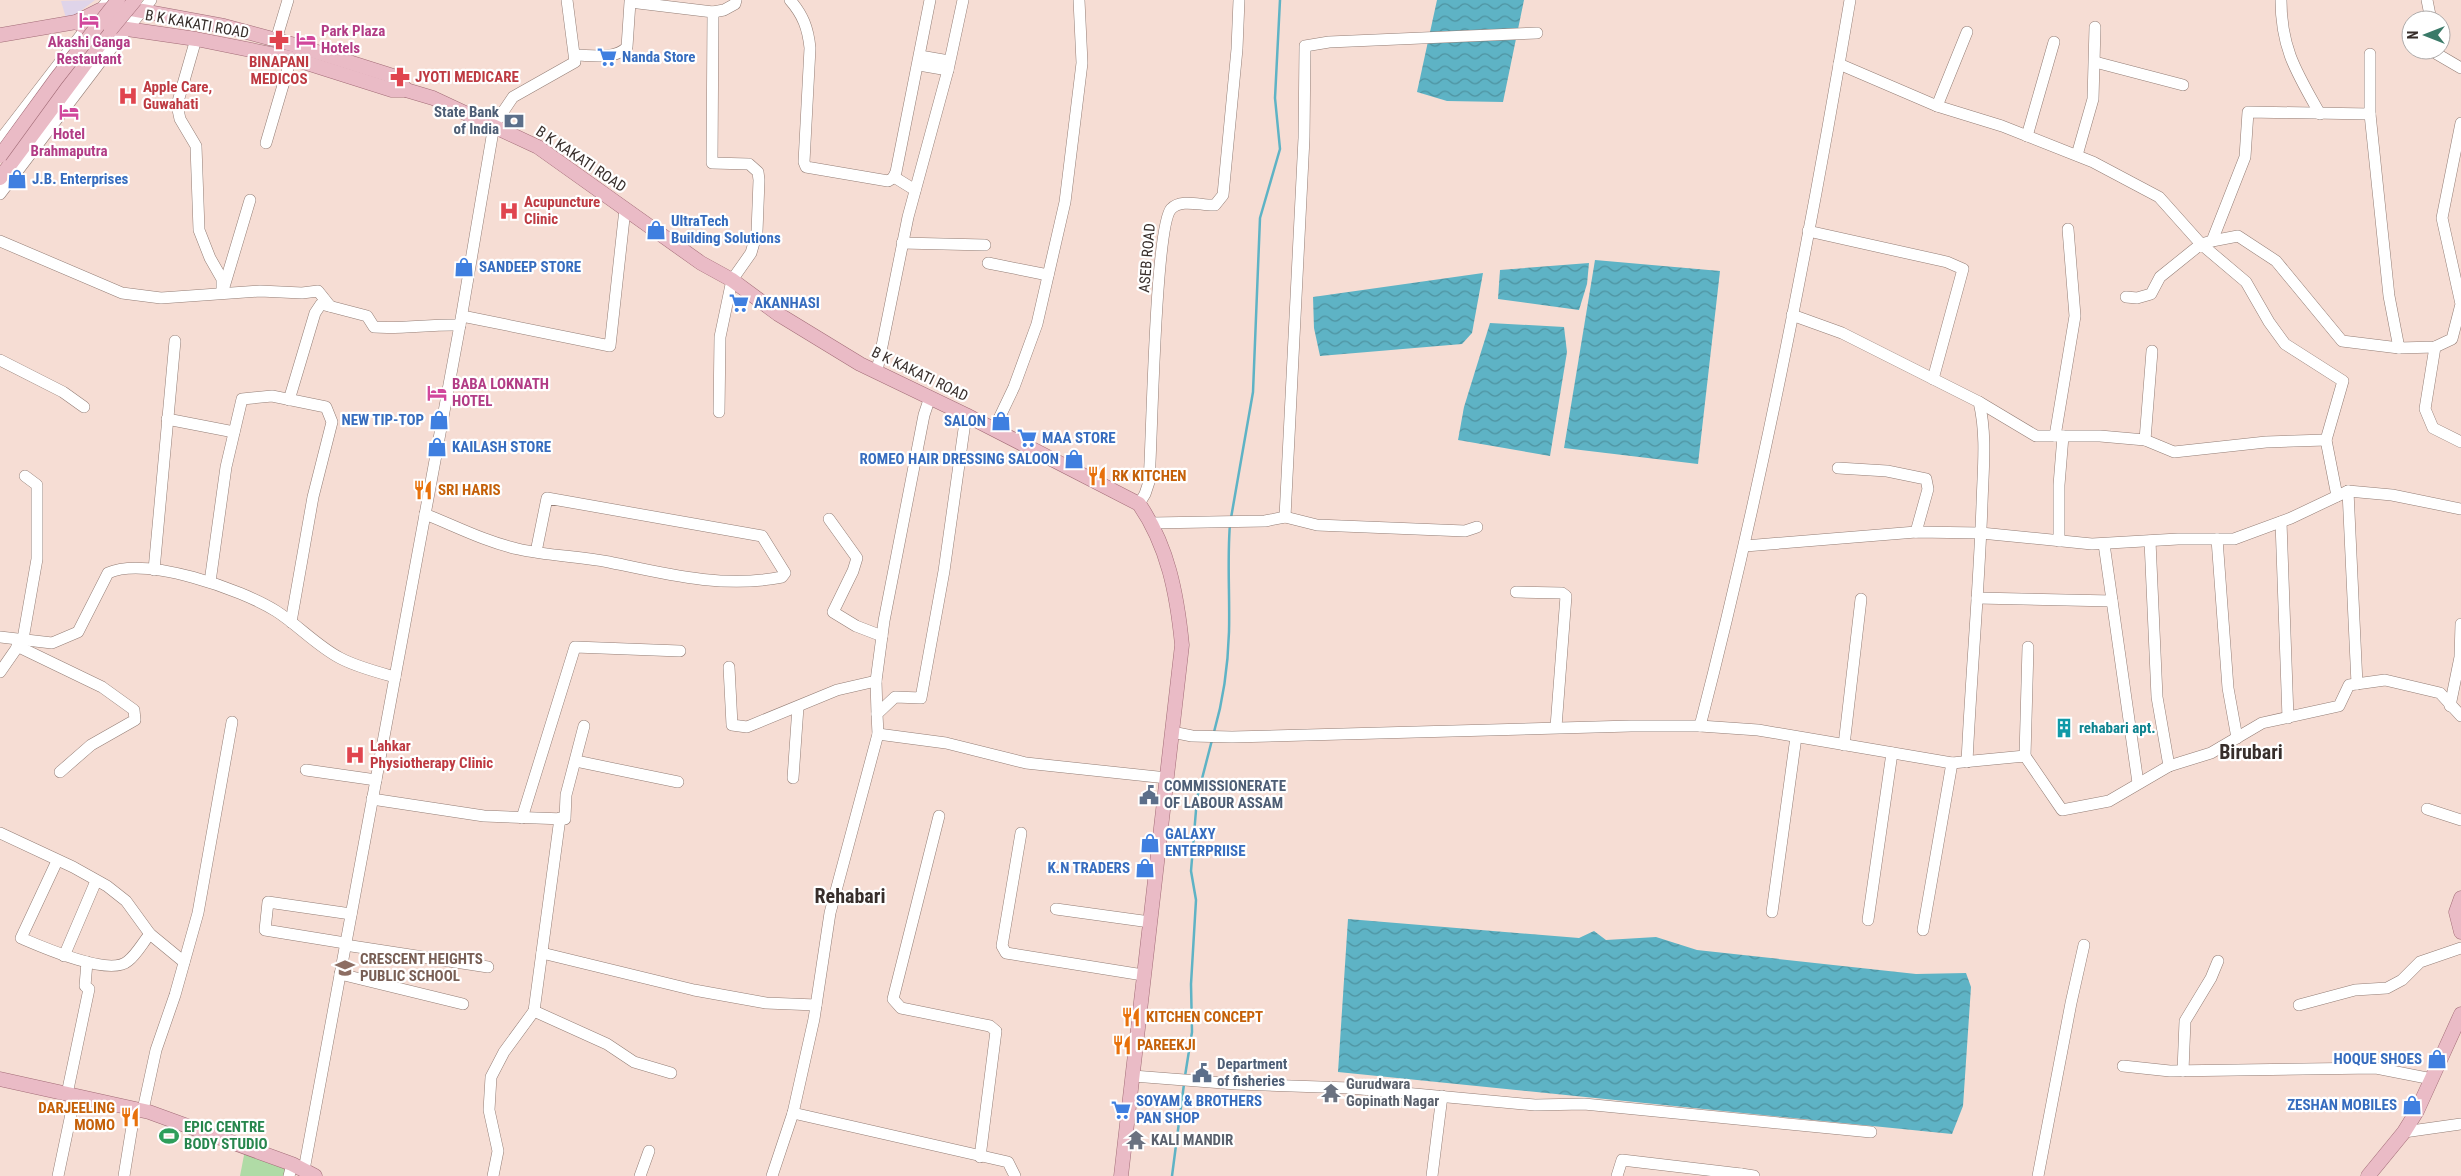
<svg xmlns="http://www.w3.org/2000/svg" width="2461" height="1176" font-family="'Roboto Condensed',sans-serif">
<defs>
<pattern id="water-waves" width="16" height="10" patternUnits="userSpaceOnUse" patternTransform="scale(1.25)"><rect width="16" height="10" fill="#5eb3c5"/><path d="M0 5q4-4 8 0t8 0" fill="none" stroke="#4e92a0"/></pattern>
</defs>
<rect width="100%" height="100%" fill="#f6ddd4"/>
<polygon fill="#dfd4e9" points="95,0 74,16 66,18 61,1"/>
<polygon fill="#b0dba6" points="245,1150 288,1165 286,1176 240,1176"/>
<g fill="url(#water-waves)">
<polygon points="1437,0 1524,0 1503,102 1447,101 1417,92"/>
<polygon points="1595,260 1720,271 1698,464 1564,448"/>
<polygon points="1589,263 1587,284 1579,310 1498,299 1500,270"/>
<polygon points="1483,273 1472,333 1462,344 1320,356 1314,328 1313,297"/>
<polygon points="1490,323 1564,327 1567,352 1550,456 1458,440 1464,407"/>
<polygon points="1348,919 1579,938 1594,931 1606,940 1656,937 1697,950 1916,974 1966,973 1971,987 1963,1106 1952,1134 1338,1072"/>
</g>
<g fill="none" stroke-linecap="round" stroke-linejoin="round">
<g stroke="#5eb3c5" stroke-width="2.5">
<polyline points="1231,518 1253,392 1260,218 1280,149 1275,98 1280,0"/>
<path d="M1214,732C1223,701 1228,665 1229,632C1230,596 1227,560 1230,524"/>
<polyline points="1185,1076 1192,1032 1191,984 1196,900 1191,871 1197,798 1212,740"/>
<polyline points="1172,1176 1184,1084"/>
</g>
<defs>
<g id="minor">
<path d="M790,0C803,15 808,28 810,48L804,162L806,167L888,181L893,178L896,172L930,0"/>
<path d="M2281,0C2281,49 2297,73 2320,114"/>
<polyline points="2427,0 2431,20"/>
<polyline points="713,12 724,10 735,4 736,0"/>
<polyline points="196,39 177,105 180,119 196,146 199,230 210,258 222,279 222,293"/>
<polyline points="276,40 288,0"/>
<polyline points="2436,50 2437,54 2461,68"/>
<path d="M575,55C590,55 616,60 627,47L630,2L713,12L712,163L749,164L758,172L759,180L757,232L751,253L732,280L720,337L719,412"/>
<polyline points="920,56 949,61"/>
<polyline points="2095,62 2183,85"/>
<polyline points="1839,64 1937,106 2002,126 2093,162 2159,197 2201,244 2212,241 2245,157 2248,112 2370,114 2370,54"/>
<polyline points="919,65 948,70"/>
<polyline points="1937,106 1967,32"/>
<polyline points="2370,114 2389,296 2399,348 2435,347 2452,339 2461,304 2442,218 2461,123"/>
<polyline points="2027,136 2054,42"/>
<polyline points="0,140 108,0"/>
<polyline points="266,143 291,58"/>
<polyline points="2077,155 2093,99 2095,27"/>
<polyline points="894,177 915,190"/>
<polyline points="0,194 101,61 151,0"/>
<polyline points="1808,231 1947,262 1963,269 1933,379"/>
<polyline points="0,241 122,293 161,298 260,291 302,293 318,291 330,306"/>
<polyline points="2212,241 2238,236 2276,261 2342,341 2399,348"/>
<polyline points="902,243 985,245"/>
<polyline points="988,263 1048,275"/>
<polyline points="224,287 250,200"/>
<polyline points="2126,297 2137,298 2151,294 2160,277 2201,244 2246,282 2269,322 2285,344 2343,381 2326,440 2337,496"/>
<path d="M1792,315L1842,333L1979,402C1987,435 1983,470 1982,504C1979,590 1971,676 1967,762"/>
<polyline points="462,316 610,346 625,209"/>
<polyline points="2435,347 2425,409 2433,428 2461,442"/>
<polyline points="0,360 63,392 84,407"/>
<polyline points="877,371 908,217 948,70 963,0"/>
<path d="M289,400L315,313L321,304L367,316L374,327C403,329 431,324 460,325"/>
<polyline points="1979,402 2036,436 2100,436 2145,440 2174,452 2266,442 2326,440"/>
<polyline points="966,415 944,571 921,698 895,697 877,714 878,734 830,913 814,1019 793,1113 1008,1162 1015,1176"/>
<polyline points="167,419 234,432"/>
<polyline points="994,429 1014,387 1037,324 1065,202 1082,63 1079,0"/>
<polyline points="2055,436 2075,316 2068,229"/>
<polyline points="2145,440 2152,351"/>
<polyline points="1838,468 1887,471 1926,479 1928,489 1916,532"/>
<polyline points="2348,491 2357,684"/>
<path d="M1139,504L1145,494L1149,482C1152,442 1155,227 1171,209C1181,198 1202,206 1215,205L1223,195L1237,49L1239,0"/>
<path d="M425,514C455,526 486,542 518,549C548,556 579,556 609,562C666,574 724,589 782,577L785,573L762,536L547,498L536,552"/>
<polyline points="1285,517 1317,525 1465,531 1477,527"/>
<polyline points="829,519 857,558 853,571 833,612 856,626 882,636"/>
<polyline points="2281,522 2288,718"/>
<polyline points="1152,523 1265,521 1285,517 1304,138 1305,46 1329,42 1537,33"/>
<polyline points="2217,539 2228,688 2237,738"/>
<polyline points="2059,541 2059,485 2063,436"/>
<polyline points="2150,541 2157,697 2169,766"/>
<polyline points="2104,544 2138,783"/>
<polyline points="1745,546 1916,532 1981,533 2092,544 2178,539 2234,539 2291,518 2348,491 2392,495 2461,509"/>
<polyline points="154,570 175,341"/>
<polyline points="210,582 226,467 242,399 272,396 326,407 332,422 313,497 291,622"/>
<polyline points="1516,592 1562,593 1566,596 1556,727"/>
<polyline points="1977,598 2112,601"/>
<path d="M0,637L52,643L78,632L108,573C146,556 241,589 276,611C298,625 317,646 340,658C357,667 377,672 395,677"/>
<polyline points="17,646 102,687 134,710 135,720 91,745 60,772"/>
<polyline points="729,667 732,725 747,727 837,690 876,681"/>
<polyline points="0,672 23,639 37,559 37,485 25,476"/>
<polyline points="2450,706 2460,657 2461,624"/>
<polyline points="877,714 876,681 884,621 924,415 930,397"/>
<path d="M1700,726C1762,487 1809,244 1850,0"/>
<polyline points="1172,732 1192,736 1232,737 1631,726 1700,726 1758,730 1952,763 2025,756 2062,810 2109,801 2169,766 2211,753 2262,723 2339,706 2349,685 2385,680 2440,693 2461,716"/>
<polyline points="878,734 946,743 1026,763 1167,778"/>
<polyline points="1844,745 1861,599"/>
<polyline points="2025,756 2028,647"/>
<polyline points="576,761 678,782"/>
<polyline points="306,770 376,780"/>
<polyline points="793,778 798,707"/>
<polyline points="372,799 484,816 565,819 566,795 584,726"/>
<polyline points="2427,809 2461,820"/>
<polyline points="939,816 893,999 901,1008 990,1026 996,1031 980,1157"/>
<polyline points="522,818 575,647 680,651"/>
<polyline points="0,833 73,867 107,886 126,901 150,934 184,962"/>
<polyline points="1021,833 1002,946 1006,953 1143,975"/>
<path d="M57,861L21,938C42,947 110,977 128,961C137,954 143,942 150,934"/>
<polyline points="1056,909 1150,922"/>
<polyline points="1772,912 1796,737"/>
<polyline points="1868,920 1892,753"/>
<polyline points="1923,930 1952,763"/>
<polyline points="345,943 265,930 268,902 351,914"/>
<polyline points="345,945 488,967"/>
<polyline points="542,953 694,990 766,1003 816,1005"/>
<polyline points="64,956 96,881"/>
<polyline points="340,974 463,1004"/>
<polyline points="2299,1005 2355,990 2387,988 2402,980 2420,962 2461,948"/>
<polyline points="534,1011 607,1044 634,1062 671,1073"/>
<polyline points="2123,1066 2170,1071 2376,1068 2432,1079"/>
<polyline points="2183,1071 2185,1021 2211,978 2218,961"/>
<polyline points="1133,1076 1236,1084 1350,1088 1535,1105 1584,1104 1871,1132"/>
<polyline points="67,1094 89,989 85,986 87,962"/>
<polyline points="143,1110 156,1050 175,995 198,913 232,722"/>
<polyline points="2404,1132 2461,1124"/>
<polyline points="304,1170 460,325 494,125 513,97 575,62 567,0"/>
<polyline points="1741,1174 1754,1176"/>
<polyline points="58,1176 75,1095"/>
<polyline points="124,1176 135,1108"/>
<polyline points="289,1176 292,1164"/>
<polyline points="493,1176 498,1151 489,1110 491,1077 504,1052 534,1011 560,818"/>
<polyline points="640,1176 649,1151"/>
<polyline points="772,1176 793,1113"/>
<polyline points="1432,1176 1442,1096"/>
<polyline points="1617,1176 1622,1160 1741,1174 1741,1176"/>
<polyline points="2038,1176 2071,1003 2084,945"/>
</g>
<g id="major">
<path d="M76,22L87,28L127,29L196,39L291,58L392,90H406L433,98L538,147L701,263L732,280L778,314L860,364L966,415L1139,504C1168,546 1177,594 1182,645L1121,1176"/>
<polyline points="0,35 76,22 100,10 126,8 224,26 295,45 396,77 406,90"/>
<polyline points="0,178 111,29"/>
<polyline points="2461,898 2456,912 2461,932"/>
<polyline points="0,1079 149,1112 292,1164 315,1176"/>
<polyline points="2368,1176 2404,1132 2417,1111 2461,1014"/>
</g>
</defs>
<use href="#minor" stroke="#937d75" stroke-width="12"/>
<use href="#major" stroke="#a26c77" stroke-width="15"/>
<use href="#minor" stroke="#fff" stroke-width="11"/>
<use href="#major" stroke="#eabbc6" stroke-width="14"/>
<defs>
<g id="major-bridge">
<polyline points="111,29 135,0"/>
<polyline points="0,156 56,79 118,0"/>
</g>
</defs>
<use href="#major-bridge" stroke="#a26c77" stroke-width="15" stroke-linecap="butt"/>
<use href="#major-bridge" stroke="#eabbc6" stroke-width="14"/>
</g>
<defs>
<symbol id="hotel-bare" viewBox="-9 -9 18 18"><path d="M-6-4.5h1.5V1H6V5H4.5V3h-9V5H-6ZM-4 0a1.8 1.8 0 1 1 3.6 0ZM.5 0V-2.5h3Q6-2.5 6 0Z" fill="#d1479c" stroke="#fff" stroke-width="2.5" paint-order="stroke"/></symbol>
<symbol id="pharmacy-bare" viewBox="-9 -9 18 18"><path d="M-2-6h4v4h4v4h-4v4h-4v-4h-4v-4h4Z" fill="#e0444e" stroke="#fff" stroke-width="2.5" paint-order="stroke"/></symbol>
<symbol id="supermarket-bare" viewBox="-9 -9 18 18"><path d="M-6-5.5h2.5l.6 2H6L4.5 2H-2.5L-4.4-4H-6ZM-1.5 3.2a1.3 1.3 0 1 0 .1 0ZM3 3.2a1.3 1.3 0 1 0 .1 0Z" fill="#3f7fe0" stroke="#fff" stroke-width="2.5" paint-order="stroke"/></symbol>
<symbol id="hospital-bare" viewBox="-9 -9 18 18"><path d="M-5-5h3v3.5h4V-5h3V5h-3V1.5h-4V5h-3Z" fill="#e0444e" stroke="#fff" stroke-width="2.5" paint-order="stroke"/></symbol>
<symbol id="bank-bare" viewBox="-9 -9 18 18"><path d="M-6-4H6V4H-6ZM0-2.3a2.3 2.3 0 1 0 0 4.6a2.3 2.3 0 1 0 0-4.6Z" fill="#5c6f8a" stroke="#fff" stroke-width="2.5" paint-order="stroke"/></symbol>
<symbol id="shop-bare" viewBox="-9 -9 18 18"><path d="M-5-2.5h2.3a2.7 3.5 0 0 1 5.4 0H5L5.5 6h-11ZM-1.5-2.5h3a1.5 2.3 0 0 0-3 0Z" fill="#3f7fe0" stroke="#fff" stroke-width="2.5" paint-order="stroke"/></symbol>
<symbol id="restaurant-bare" viewBox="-9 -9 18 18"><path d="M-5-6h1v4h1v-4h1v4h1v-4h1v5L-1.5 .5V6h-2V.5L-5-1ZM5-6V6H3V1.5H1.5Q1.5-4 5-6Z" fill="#e8710a" stroke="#fff" stroke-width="2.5" paint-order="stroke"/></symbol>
<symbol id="building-bare" viewBox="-9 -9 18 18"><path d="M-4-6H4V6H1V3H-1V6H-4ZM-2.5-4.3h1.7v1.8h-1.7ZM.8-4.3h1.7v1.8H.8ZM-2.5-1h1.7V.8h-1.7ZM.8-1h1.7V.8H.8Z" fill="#0f9aa8" stroke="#fff" stroke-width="2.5" paint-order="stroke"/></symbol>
<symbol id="civic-bare" viewBox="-9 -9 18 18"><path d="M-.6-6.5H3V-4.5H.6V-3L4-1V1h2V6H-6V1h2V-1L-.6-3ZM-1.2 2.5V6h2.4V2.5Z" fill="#5c6f8a" stroke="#fff" stroke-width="2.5" paint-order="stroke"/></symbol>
<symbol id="school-bare" viewBox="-9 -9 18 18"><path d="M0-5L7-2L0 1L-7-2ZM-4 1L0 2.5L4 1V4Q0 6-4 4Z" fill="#8d6e63" stroke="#fff" stroke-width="2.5" paint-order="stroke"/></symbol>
<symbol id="temple-bare" viewBox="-9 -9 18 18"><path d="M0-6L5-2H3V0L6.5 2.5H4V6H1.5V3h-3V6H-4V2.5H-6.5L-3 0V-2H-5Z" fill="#6b7280" stroke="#fff" stroke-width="2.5" paint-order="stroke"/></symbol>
<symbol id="stadium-bare" viewBox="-9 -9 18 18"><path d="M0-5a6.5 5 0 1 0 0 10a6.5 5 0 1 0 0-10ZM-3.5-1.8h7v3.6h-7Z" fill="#2e9e5b" stroke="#fff" stroke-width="2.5" paint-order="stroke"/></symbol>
</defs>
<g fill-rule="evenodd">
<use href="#hotel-bare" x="75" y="6" width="28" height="28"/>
<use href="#pharmacy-bare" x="265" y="26" width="28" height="28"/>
<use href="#hotel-bare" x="292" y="26" width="28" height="28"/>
<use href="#supermarket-bare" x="593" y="43" width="28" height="28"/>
<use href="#pharmacy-bare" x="386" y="63" width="28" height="28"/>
<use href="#hospital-bare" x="114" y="82" width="28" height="28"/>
<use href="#hotel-bare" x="55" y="98" width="28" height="28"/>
<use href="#bank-bare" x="500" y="107" width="28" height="28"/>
<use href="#shop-bare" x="3" y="165" width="28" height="28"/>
<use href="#hospital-bare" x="495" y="197" width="28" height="28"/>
<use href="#shop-bare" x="642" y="216" width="28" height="28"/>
<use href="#shop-bare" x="450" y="253" width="28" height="28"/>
<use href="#supermarket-bare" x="725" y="289" width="28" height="28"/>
<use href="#hotel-bare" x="423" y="379" width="28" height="28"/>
<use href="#shop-bare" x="425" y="406" width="28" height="28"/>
<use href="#shop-bare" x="987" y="407" width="28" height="28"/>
<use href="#supermarket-bare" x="1013" y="424" width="28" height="28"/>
<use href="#shop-bare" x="423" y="433" width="28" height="28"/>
<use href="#shop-bare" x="1060" y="445" width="28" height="28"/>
<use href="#restaurant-bare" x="1083" y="462" width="28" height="28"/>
<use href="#restaurant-bare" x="409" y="476" width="28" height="28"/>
<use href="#building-bare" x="2050" y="714" width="28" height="28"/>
<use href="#hospital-bare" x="341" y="741" width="28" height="28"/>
<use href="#civic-bare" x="1135" y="781" width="28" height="28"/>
<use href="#shop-bare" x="1136" y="829" width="28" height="28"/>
<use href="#shop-bare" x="1131" y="854" width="28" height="28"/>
<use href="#school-bare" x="331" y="954" width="28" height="28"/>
<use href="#restaurant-bare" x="1117" y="1003" width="28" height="28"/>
<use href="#restaurant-bare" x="1108" y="1031" width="28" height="28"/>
<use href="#shop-bare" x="2423" y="1045" width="28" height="28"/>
<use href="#civic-bare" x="1188" y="1059" width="28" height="28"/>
<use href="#temple-bare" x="1317" y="1079" width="28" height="28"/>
<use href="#shop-bare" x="2398" y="1091" width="28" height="28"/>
<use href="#supermarket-bare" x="1107" y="1096" width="28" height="28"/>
<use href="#restaurant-bare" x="116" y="1103" width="28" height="28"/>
<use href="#stadium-bare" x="155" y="1122" width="28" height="28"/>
<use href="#temple-bare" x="1122" y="1126" width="28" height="28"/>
</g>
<g text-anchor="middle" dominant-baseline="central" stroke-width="4.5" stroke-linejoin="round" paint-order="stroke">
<g font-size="15" fill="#372e2b" stroke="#fff">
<text transform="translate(197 24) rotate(10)">B K KAKATI ROAD</text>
<text transform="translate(581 159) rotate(34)">B K KAKATI ROAD</text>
<text transform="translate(1147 258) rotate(-85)">ASEB ROAD</text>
<text transform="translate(920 374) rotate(26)">B K KAKATI ROAD</text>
</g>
<g font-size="15" font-weight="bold" fill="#b23c85" stroke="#fff" text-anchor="start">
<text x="321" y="31">Park Plaza<tspan x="321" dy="17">Hotels</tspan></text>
<text x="89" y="42" text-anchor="middle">Akashi Ganga<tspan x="89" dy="17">Restautant</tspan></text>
<text x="69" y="134" text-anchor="middle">Hotel<tspan x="69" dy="17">Brahmaputra</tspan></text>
<text x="452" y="384">BABA LOKNATH<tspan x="452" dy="17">HOTEL</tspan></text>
</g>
<g font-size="15" font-weight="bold" fill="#366cbe" stroke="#fff" text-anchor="start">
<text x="622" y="57">Nanda Store</text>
<text x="32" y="179">J.B. Enterprises</text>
<text x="671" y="221">UltraTech<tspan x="671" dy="17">Building Solutions</tspan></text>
<text x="479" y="267">SANDEEP STORE</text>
<text x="754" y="303">AKANHASI</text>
<text x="424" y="420" text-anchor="end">NEW TIP-TOP</text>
<text x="986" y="421" text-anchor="end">SALON</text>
<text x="1042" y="438">MAA STORE</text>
<text x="452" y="447">KAILASH STORE</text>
<text x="1059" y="459" text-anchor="end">ROMEO HAIR DRESSING SALOON</text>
<text x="1165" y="834">GALAXY<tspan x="1165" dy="17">ENTERPRIISE</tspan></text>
<text x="1130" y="868" text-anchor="end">K.N TRADERS</text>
<text x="2422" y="1059" text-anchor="end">HOQUE SHOES</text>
<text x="1136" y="1101">SOYAM &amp; BROTHERS<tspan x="1136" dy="17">PAN SHOP</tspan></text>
<text x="2397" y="1105" text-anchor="end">ZESHAN MOBILES</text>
</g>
<g font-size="15" font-weight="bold" fill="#be3a42" stroke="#fff" text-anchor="start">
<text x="279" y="62" text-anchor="middle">BINAPANI<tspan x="279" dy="17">MEDICOS</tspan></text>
<text x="415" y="77">JYOTI MEDICARE</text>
<text x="143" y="87">Apple Care,<tspan x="143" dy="17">Guwahati</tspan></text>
<text x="524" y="202">Acupuncture<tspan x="524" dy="17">Clinic</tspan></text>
<text x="370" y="746">Lahkar<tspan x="370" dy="17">Physiotherapy Clinic</tspan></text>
</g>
<g font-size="15" font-weight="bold" fill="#4e5e75" stroke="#fff" text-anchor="start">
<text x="499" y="112" text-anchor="end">State Bank<tspan x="499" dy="17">of India</tspan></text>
<text x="1164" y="786">COMMISSIONERATE<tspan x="1164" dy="17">OF LABOUR ASSAM</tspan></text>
<text x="1217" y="1064">Department<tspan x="1217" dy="17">of fisheries</tspan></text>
</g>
<g font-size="15" font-weight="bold" fill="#c56008" stroke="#fff" text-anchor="start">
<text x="1112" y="476">RK KITCHEN</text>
<text x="438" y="490">SRI HARIS</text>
<text x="1146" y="1017">KITCHEN CONCEPT</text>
<text x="1137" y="1045">PAREEKJI</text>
<text x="115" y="1108" text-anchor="end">DARJEELING<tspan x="115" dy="17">MOMO</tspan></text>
</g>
<g font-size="15" font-weight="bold" fill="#0d838f" stroke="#fff" text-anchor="start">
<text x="2079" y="728">rehabari apt.</text>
</g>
<g font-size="15" font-weight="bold" fill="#785e54" stroke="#fff" text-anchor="start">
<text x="360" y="959">CRESCENT HEIGHTS<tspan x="360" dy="17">PUBLIC SCHOOL</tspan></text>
</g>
<g font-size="15" font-weight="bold" fill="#5b616d" stroke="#fff" text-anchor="start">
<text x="1346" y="1084">Gurudwara<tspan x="1346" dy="17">Gopinath Nagar</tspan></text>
<text x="1151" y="1140">KALI MANDIR</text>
</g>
<g font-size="15" font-weight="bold" fill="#27864d" stroke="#fff" text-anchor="start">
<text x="184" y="1127">EPIC CENTRE<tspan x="184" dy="17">BODY STUDIO</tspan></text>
</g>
<g font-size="20" font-weight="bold" fill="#372e2b" stroke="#fff">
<text x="2251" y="752">Birubari</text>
<text x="850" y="896">Rehabari</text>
</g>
</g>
<g transform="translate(2426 35) rotate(270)"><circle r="24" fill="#ffffff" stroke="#afabaa"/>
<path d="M0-4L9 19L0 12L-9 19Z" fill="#3a7a68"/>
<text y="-8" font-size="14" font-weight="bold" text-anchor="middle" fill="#372e2b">N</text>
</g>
</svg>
